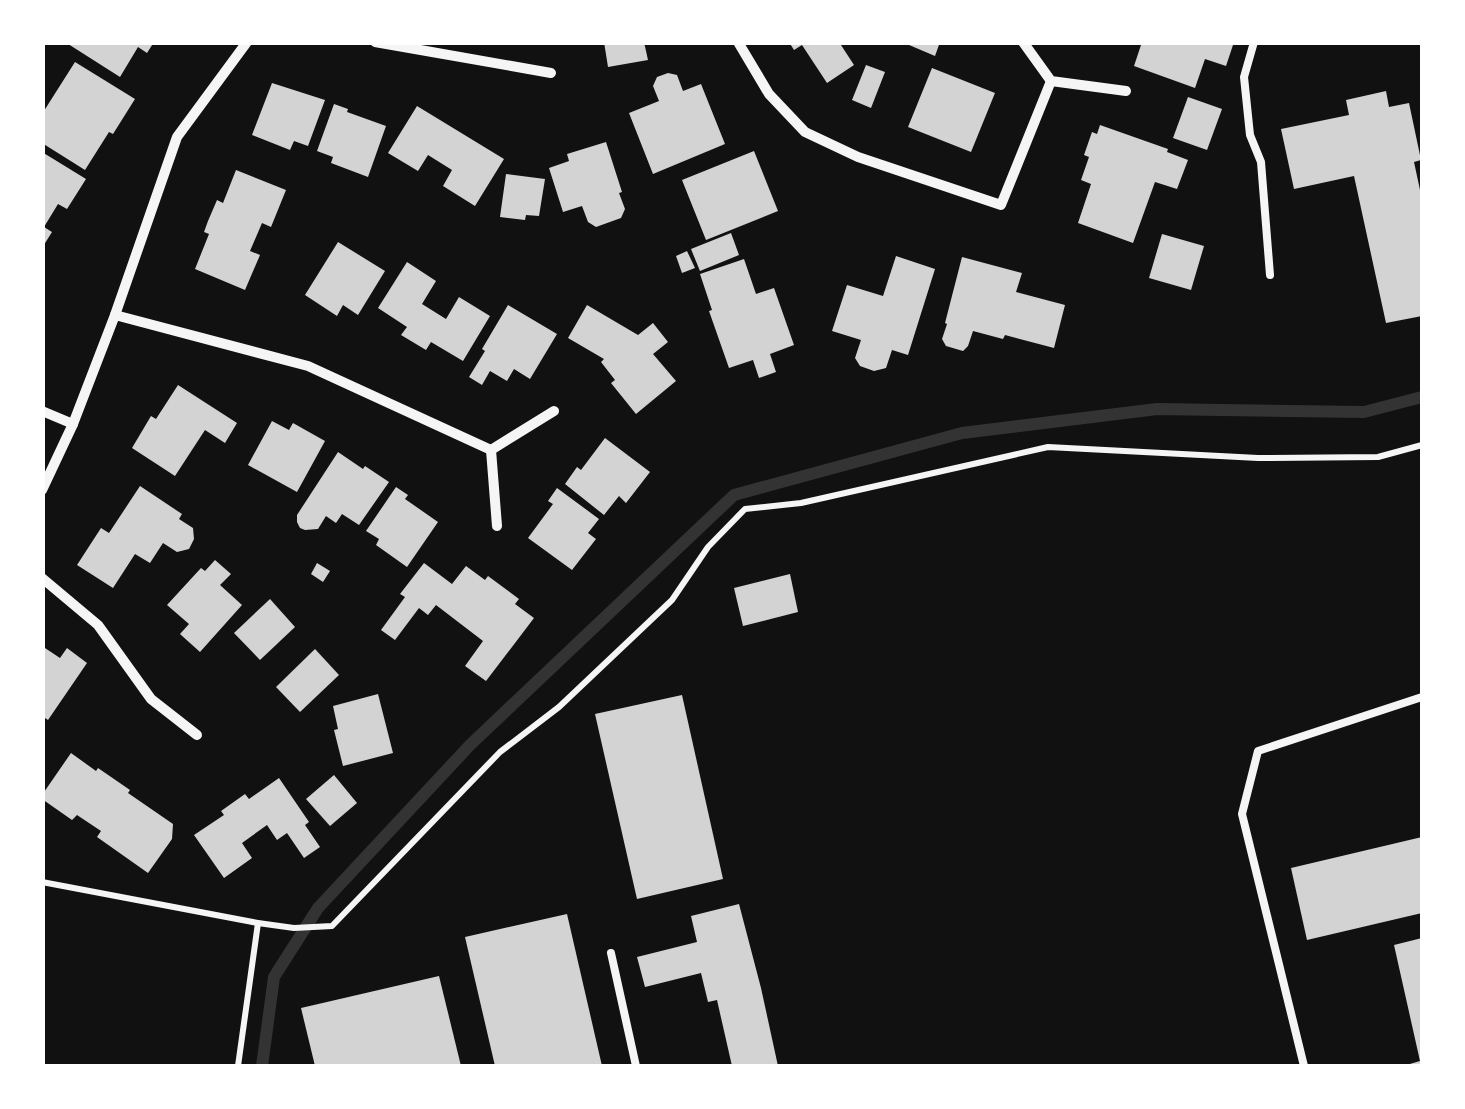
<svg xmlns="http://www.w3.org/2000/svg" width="1465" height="1109" font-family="Commissioner,sans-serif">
<rect width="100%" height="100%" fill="#111"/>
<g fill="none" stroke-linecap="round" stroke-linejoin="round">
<polyline stroke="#333" stroke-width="12" points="262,1066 274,977 318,908 470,745 734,495 962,433 1157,409 1364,412 1422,397"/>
</g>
<g fill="#d3d3d3">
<polygon points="65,42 154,42 147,53 138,47 120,77"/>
<polygon points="604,42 644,42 648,60 608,67"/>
<polygon points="789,42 839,42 854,65 827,83 802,45 794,50"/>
<polygon points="902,42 940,42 935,56"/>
<polygon points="1142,42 1234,42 1226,66 1205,59 1195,88 1134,66"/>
<polygon points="75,62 135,99 113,134 109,132 85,170 42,143 42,114"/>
<polygon points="866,65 885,72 871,108 852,100"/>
<polygon points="932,68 995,93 971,152 908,127"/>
<polygon points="668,73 677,75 683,91 701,84 725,144 653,174 629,113 659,101 653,86 657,77"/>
<polygon points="272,83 325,100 308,146 294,141 290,150 252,135"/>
<polygon points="1386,91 1389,107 1409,103 1421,160 1414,162 1420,190 1422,190 1422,316 1386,323 1354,176 1294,189 1281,129 1349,115 1346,100"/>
<polygon points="1188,97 1222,109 1207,150 1173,138"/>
<polygon points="334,104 348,109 347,112 386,126 368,177 331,163 333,157 317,151"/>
<polygon points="417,106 504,159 475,206 443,186 452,170 428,155 418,171 388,153"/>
<polygon points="1100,125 1168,149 1167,152 1188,160 1177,189 1155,182 1133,243 1078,223 1091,184 1081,180 1089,157 1084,155 1092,132 1097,134"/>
<polygon points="606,142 622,192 619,193 625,209 621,218 596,227 588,222 582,206 563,212 549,168 569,161 567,154"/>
<polygon points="754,151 778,211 706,240 682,180"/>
<polygon points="42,152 86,179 67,209 58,204 44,227 52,232 42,248"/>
<polygon points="236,170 286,190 271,227 262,223 250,251 260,255 245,290 195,269 209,234 204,232 208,221 217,200 223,203"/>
<polygon points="506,174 545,179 539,216 526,215 525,220 500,217"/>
<polygon points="731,233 739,255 700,271 691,249"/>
<polygon points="1162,234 1204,246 1191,290 1149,278"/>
<polygon points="338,242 385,271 358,315 343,305 337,316 305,295"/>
<polygon points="687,251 695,268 682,273 676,256"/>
<polygon points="896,256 935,269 908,355 892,350 886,368 874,371 860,366 855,358 861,340 832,331 847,285 883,296"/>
<polygon points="962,257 1022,273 1016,292 1065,305 1054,348 1005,335 1003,339 973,331 968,346 963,351 946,346 942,339 947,324 945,323"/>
<polygon points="744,259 756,294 774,288 794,345 770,354 776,372 759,378 753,360 729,368 709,311 712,310 700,274"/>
<polygon points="407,262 436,281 422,304 446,319 459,297 490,316 463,361 431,342 426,350 401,335 407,327 378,308"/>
<polygon points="508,305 557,334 530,379 514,369 507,381 490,371 482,385 469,377 485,351 482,349"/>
<polygon points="587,305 638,335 653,323 668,342 653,354 676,381 636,414 611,383 615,380 601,362 604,359 568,338"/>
<polygon points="178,385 237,423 225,443 205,430 175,476 132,448 151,416 156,419"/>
<polygon points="272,421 289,430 293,423 325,441 297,492 248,465"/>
<polygon points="605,438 650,472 626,503 619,496 604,515 565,484 577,467 581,470"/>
<polygon points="338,452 363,469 365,466 389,482 359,525 342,514 336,523 326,516 318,529 305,530 300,528 297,522 297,515"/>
<polygon points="140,486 182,514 179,519 193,528 194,539 189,549 177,552 163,543 150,563 135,554 113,588 77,565 101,528 109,533"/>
<polygon points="396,487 408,495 405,499 438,522 407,567 376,545 379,539 366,531"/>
<polygon points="557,488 599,519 588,533 596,539 572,570 528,538 553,504 548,501"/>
<polygon points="215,560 231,574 220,585 242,605 200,652 180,634 189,624 167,605 201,568 205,571"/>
<polygon points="317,563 330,571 323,582 311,574"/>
<polygon points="424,563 452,584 466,566 485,580 488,576 519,599 515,604 534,618 486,681 465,666 483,641 436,605 428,615 419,608 395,640 381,630 405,597 400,594"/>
<polygon points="790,574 798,612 743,626 734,588"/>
<polygon points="270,599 295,627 260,660 234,633"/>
<polygon points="42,646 60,658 67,648 87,663 48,720 42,716"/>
<polygon points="315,649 339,675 300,712 276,687"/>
<polygon points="378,694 393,753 343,766 334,730 338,729 333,706"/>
<polygon points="682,695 723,879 637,899 595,714"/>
<polygon points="71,753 96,771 98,768 130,790 128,793 173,824 172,839 148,873 97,837 101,831 77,815 72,820 42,799 42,795"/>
<polygon points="334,775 357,803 330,826 306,799"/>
<polygon points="279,778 309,822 305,825 320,847 304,858 287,833 277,840 267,825 242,843 252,858 224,878 194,835 224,815 221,811 245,794 249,799"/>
<polygon points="1422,837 1422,913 1307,940 1291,868"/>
<polygon points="739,904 761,988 778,1066 732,1066 717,1000 708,1002 701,973 645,987 637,957 697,942 691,916"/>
<polygon points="567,914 602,1066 495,1066 465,937"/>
<polygon points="1422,938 1422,1066 1403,1066 1420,1061 1394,945"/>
<polygon points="439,976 461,1066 315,1066 301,1008"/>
</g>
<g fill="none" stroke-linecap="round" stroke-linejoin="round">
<g stroke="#f5f5f5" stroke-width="6">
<polyline points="42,882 258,923 294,928 332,926 500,752 559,707 672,600 708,547 745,509 801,503 1048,447 1258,458 1378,457 1422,445"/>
<polyline points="238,1066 258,923"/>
</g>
<g stroke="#f5f5f5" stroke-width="8">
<polyline points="1254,42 1244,77 1250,135 1261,162 1270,275"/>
<polyline points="611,953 636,1066"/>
<polyline points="1304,1066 1242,814 1258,751 1422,697"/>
</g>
<g stroke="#f5f5f5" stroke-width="10">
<polyline points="375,42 551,73"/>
<polyline points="738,42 769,94 805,132 858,157 1001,205 1051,81"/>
<polyline points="1023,42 1051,81 1126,91"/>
<polyline points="115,315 308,366 491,450"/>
<polyline points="42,411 73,424"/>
<polyline points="42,490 73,424 115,315 177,137 247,42"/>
<polyline points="497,526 491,450 554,411"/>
<polyline points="42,578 98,625 151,699 197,735"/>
</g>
</g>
<rect width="1465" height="1109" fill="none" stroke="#ffffff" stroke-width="90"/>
</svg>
